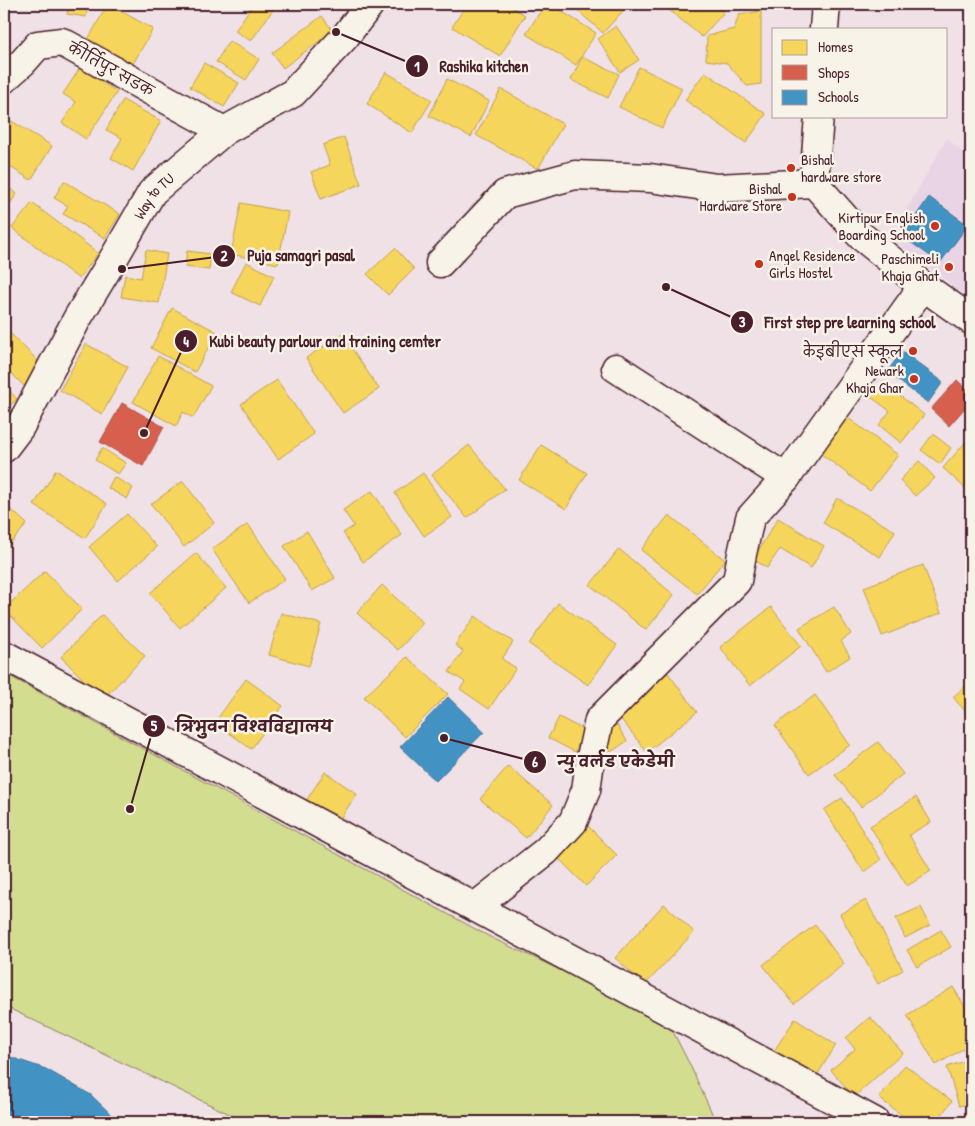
<svg xmlns="http://www.w3.org/2000/svg" width="975" height="1126" font-family="'Patrick Hand','Playpen Sans Deva',sans-serif">
<rect width="100%" height="100%" fill="#efe1e6"/>
<filter id="ink" filterUnits="userSpaceOnUse"><feTurbulence type="fractalNoise" baseFrequency=".02" numOctaves="2"/><feDisplacementMap in="SourceGraphic" scale="10" xChannelSelector="R" yChannelSelector="G"/><feConvolveMatrix kernelMatrix="1 2 1 2 8 2 1 2 1" color-interpolation-filters="sRGB"/></filter>
<g filter="url(#ink)">
<polygon fill="#e9d4e5" points="947,138 954,145 971,158 971,300 894,240 905,212"/>
<polygon fill="#d2dd90" stroke="#8e7e5e" points="4,673 492,938 667,1020 690,1065 716,1122 246,1122 4,1006"/>
<g fill="#f6d55c" stroke="#c29e4d">
<polygon points="69,4 88,4 86,17 67,14"/>
<polygon points="108,4 153,29 130,69 86,43"/>
<polygon points="253,4 277,4 251,41 235,31"/>
<polygon points="467,4 507,4 525,15 500,56 452,27"/>
<polygon points="545,4 550,4 596,33 576,65 526,34"/>
<polygon points="570,4 629,4 603,33"/>
<polygon points="662,4 714,4 724,12 702,37"/>
<polygon points="761,11 761,84 747,86 727,63 706,60 707,36 734,29 739,15"/>
<polygon points="322,16 333,31 283,68 272,53"/>
<polygon points="4,26 8,26 7,67 4,67"/>
<polygon points="616,26 639,60 620,72 598,39"/>
<polygon points="229,41 259,59 246,80 216,62"/>
<polygon points="582,57 619,74 608,98 571,80"/>
<polygon points="204,63 239,83 224,107 190,87"/>
<polygon points="639,67 682,88 662,128 619,107"/>
<polygon points="80,68 117,92 86,139 62,123 76,102 63,94"/>
<polygon points="386,72 432,100 412,133 367,104"/>
<polygon points="705,72 766,114 746,143 685,100"/>
<polygon points="447,79 489,101 471,137 429,116"/>
<polygon points="501,89 563,124 538,169 476,135"/>
<polygon points="123,100 161,121 133,171 111,158 122,138 106,130"/>
<polygon points="5,117 52,146 31,180 4,163 4,119"/>
<polygon points="344,137 361,184 321,199 311,172 330,165 323,145"/>
<polygon points="64,181 120,214 105,238 63,214 68,206 54,198"/>
<polygon points="4,184 17,194 4,212"/>
<polygon points="32,203 98,253 79,279 12,228"/>
<polygon points="241,203 288,212 278,264 231,254"/>
<polygon points="395,248 414,269 388,295 367,274"/>
<polygon points="146,250 167,254 159,303 121,297 125,275 141,278"/>
<polygon points="187,251 211,254 209,270 185,267"/>
<polygon points="246,262 274,276 260,306 231,292"/>
<polygon points="172,308 217,332 195,372 151,348"/>
<polygon points="4,327 43,366 24,386 4,366"/>
<polygon points="342,334 379,389 343,413 306,358"/>
<polygon points="86,344 128,367 102,414 60,390"/>
<polygon points="158,356 211,386 193,418 183,412 176,426 133,402"/>
<polygon points="277,380 314,434 278,459 241,404"/>
<polygon points="883,382 924,415 901,443 879,425 890,411 871,397"/>
<polygon points="4,385 17,399 4,411"/>
<polygon points="847,417 898,455 870,491 820,453"/>
<polygon points="933,434 951,448 940,464 921,450"/>
<polygon points="971,436 971,494 943,468"/>
<polygon points="469,445 505,489 467,518 432,475"/>
<polygon points="541,445 587,473 566,509 519,480"/>
<polygon points="102,448 126,463 118,474 95,460"/>
<polygon points="919,461 935,478 915,496 900,480"/>
<polygon points="56,470 107,504 85,538 34,505"/>
<polygon points="423,473 452,517 424,536 395,493"/>
<polygon points="114,477 133,488 127,499 108,488"/>
<polygon points="183,481 214,523 184,547 151,504"/>
<polygon points="372,491 402,535 363,562 343,533 354,526 343,510"/>
<polygon points="837,498 895,531 880,557 823,523"/>
<polygon points="4,503 27,524 4,551"/>
<polygon points="127,514 157,547 118,581 89,547"/>
<polygon points="669,515 725,560 697,594 641,550"/>
<polygon points="778,518 824,546 811,568 780,549 767,568 753,559"/>
<polygon points="248,524 285,579 249,603 212,549"/>
<polygon points="307,531 335,578 312,591 284,546"/>
<polygon points="619,549 674,595 646,630 590,585"/>
<polygon points="196,553 226,588 180,628 150,593"/>
<polygon points="923,565 941,613 882,636 864,587"/>
<polygon points="45,571 82,609 42,648 4,609"/>
<polygon points="382,585 423,623 398,650 357,613"/>
<polygon points="558,603 617,645 588,685 529,644"/>
<polygon points="771,607 801,646 750,686 720,647"/>
<polygon points="834,607 851,634 841,641 850,657 826,672 799,628"/>
<polygon points="281,613 321,624 309,666 269,655"/>
<polygon points="102,615 145,656 103,699 61,657"/>
<polygon points="475,616 513,642 502,659 516,668 489,709 460,689 465,682 449,672 463,651 455,645"/>
<polygon points="407,657 448,694 405,737 364,697"/>
<polygon points="668,673 697,712 647,752 616,713"/>
<polygon points="246,679 283,706 251,749 215,722"/>
<polygon points="971,681 971,718 953,697"/>
<polygon points="815,695 850,745 809,774 775,725"/>
<polygon points="559,717 586,731 575,752 548,738"/>
<polygon points="615,722 627,741 611,752 599,733"/>
<polygon points="878,742 903,774 861,807 835,775"/>
<polygon points="508,766 553,805 526,838 480,799"/>
<polygon points="325,772 357,794 335,826 304,804"/>
<polygon points="916,797 931,822 909,835 931,871 907,886 870,826"/>
<polygon points="842,798 881,860 864,872 824,810"/>
<polygon points="586,824 617,855 586,886 556,856"/>
<polygon points="866,900 903,970 878,984 840,914"/>
<polygon points="664,904 694,932 645,985 615,958"/>
<polygon points="921,907 930,925 905,938 896,918"/>
<polygon points="815,925 844,964 794,1004 763,965"/>
<polygon points="941,930 951,947 917,967 907,950"/>
<polygon points="953,987 971,1017 971,1044 936,1065 907,1015"/>
<polygon points="870,1017 903,1053 854,1097 831,1070 855,1049 846,1038"/>
<polygon points="795,1019 836,1045 814,1080 772,1054"/>
<polygon points="971,1059 971,1103 959,1106 947,1067"/>
<polygon points="905,1065 952,1101 936,1122 911,1122 879,1098"/>
</g>
<g fill="#d6604d" stroke="#ac4c43">
<polygon points="957,380 971,393 971,401 949,426 931,409"/>
<polygon points="122,403 164,427 143,466 100,442"/>
</g>
<g fill="#4393c3" stroke="#457095">
<polygon points="929,197 968,225 940,263 902,236"/>
<polygon points="902,351 943,382 928,403 887,372"/>
<polygon points="448,697 484,732 436,781 400,747"/>
<polygon points="4,1055 46,1069 91,1095 119,1122 20,1122 4,1114"/>
</g>
<g fill="none" stroke-linecap="round" stroke-linejoin="round">
<defs>
<g id="minor">
<polyline points="824,29 826,4"/>
<polyline points="4,79 23,62 38,45 62,42 224,131"/>
<polyline points="819,116 814,183 861,236 923,286 971,320"/>
<polyline points="440,263 505,194 575,175 650,178 717,188 814,183"/>
<polyline points="616,368 786,478"/>
<path id="s1" d="M4,448L20,427L77,319L115,256L152,192L224,131L293,93L344,38L370,4"/>
<polyline points="4,655 275,800 875,1122"/>
<polyline points="475,907 546,851 573,822 586,790 590,762 599,720 737,581 742,554 750,518 786,478 923,286"/>
</g>
</defs>
<use href="#minor" stroke="#4a1f2b" stroke-width="31"/>
<use href="#minor" stroke="#f7f3e8" stroke-width="28"/>
</g>
</g>
<g fill="#c8321e" stroke="#f7f3e8" stroke-width="2">
<circle cx="791" cy="168" r="5"/>
<circle cx="792" cy="197" r="5"/>
<circle cx="935" cy="226" r="5"/>
<circle cx="759" cy="264" r="5"/>
<circle cx="949" cy="267" r="5"/>
<circle cx="913" cy="351" r="5"/>
<circle cx="914" cy="379" r="5"/>
</g>
<g text-anchor="middle" dominant-baseline="central" stroke-width="5" stroke-linejoin="round" paint-order="stroke">
<g font-size="15" fill="#4a1f2b" stroke="#f7f3e8">
<text transform="translate(111 69) rotate(29)">कीर्तिपुर सडक</text>
<text stroke="none"><textPath href="#s1" startOffset="294">Way to TU</textPath></text>
</g>
<g font-size="15" fill="#4a1f2b" stroke="#f7f3e8" text-anchor="end">
<text x="801" y="159" text-anchor="start">Bishal<tspan x="801" dy="17">hardware store</tspan></text>
<text x="782" y="188">Bishal<tspan x="782" dy="17">Hardware Store</tspan></text>
<text x="925" y="217">Kirtipur English<tspan x="925" dy="17">Boarding School</tspan></text>
<text x="769" y="255" text-anchor="start">Angel Residence<tspan x="769" dy="17">Girls Hostel</tspan></text>
<text x="939" y="258">Paschimeli<tspan x="939" dy="17">Khaja Ghat</tspan></text>
<text x="903" y="351">केइबीएस स्कूल</text>
<text x="904" y="370">Newark<tspan x="904" dy="17">Khaja Ghar</tspan></text>
</g>
</g>
<path fill="none" stroke="#4a1f2b" stroke-width="2" d="M336 32L417 66M122 269L224 256M666 287L742 322M144 433L186 341M130 809L154 726M444 738L535 762"/>
<g fill="#4a1f2b" stroke="#f7f3e8" stroke-width="2">
<circle cx="336" cy="32" r="5"/>
<circle cx="122" cy="269" r="5"/>
<circle cx="666" cy="287" r="5"/>
<circle cx="144" cy="433" r="5"/>
<circle cx="130" cy="809" r="5"/>
<circle cx="444" cy="738" r="5"/>
<circle cx="417" cy="66" r="12"/>
<circle cx="224" cy="256" r="12"/>
<circle cx="742" cy="322" r="12"/>
<circle cx="186" cy="341" r="12"/>
<circle cx="154" cy="726" r="12"/>
<circle cx="535" cy="762" r="12"/>
</g>
<g font-size="15" text-anchor="middle" font-weight="bold" fill="#fff">
<text x="417" y="72">1</text>
<text x="224" y="261">2</text>
<text x="742" y="327">3</text>
<text x="186" y="347">4</text>
<text x="154" y="731">5</text>
<text x="535" y="767">6</text>
</g>
<g font-size="16" text-anchor="middle" font-weight="bold" fill="#4a1f2b" stroke="#f7f3e8" stroke-width="5" stroke-linejoin="round" paint-order="stroke">
<text x="484" y="72">Rashika kitchen</text>
<text x="301" y="261">Puja samagri pasal</text>
<text x="850" y="328">First step pre learning school</text>
<text x="325" y="347">Kubi beauty parlour and training cemter</text>
<text x="254" y="732">त्रिभुवन विश्वविद्यालय</text>
<text x="616" y="767">न्यु वर्लड एकेडेमी</text>
</g>
<rect width="975" height="1126" fill="none" stroke="#f7f3e8" stroke-width="20"/>
<rect x="10" y="10" width="955" height="1106" fill="none" stroke="#4a1f2b" stroke-width="2" filter="url(#ink)"/>
<rect x="772" y="28" width="175" height="90" fill="#f7f3e8" stroke="#b29e9c"/>
<rect x="782" y="40" width="25" height="15" fill="#f6d55c" stroke="#b29e9c"/>
<text x="818" y="52" font-size="15" fill="#4a1f2b">Homes</text>
<rect x="782" y="65" width="25" height="15" fill="#d6604d" stroke="#b29e9c"/>
<text x="818" y="78" font-size="15" fill="#4a1f2b">Shops</text>
<rect x="782" y="90" width="25" height="15" fill="#4393c3" stroke="#b29e9c"/>
<text x="818" y="102" font-size="15" fill="#4a1f2b">Schools</text>
</svg>
